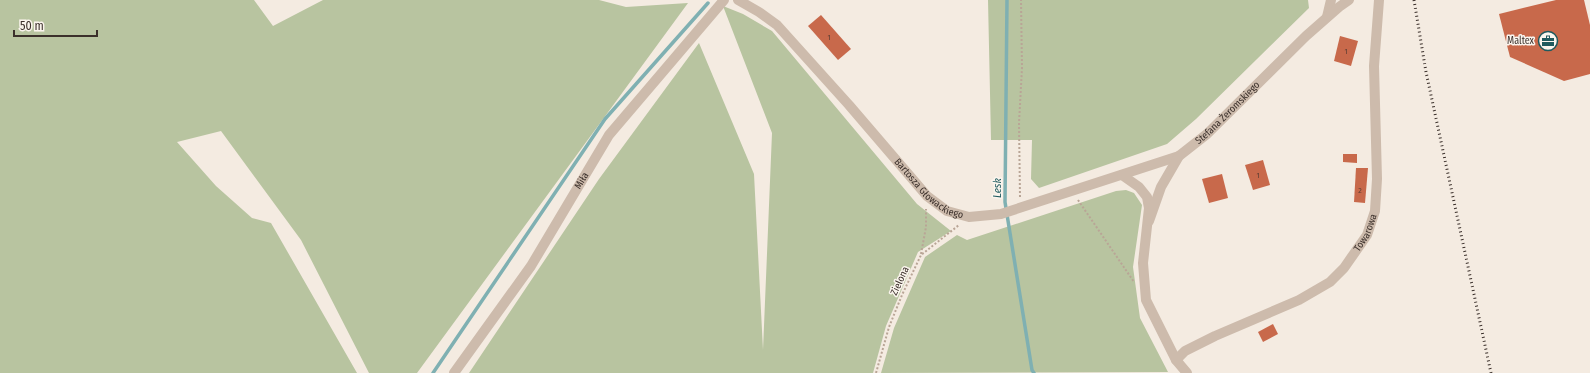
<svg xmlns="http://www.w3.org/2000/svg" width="1590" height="373" font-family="'Fira Sans Condensed',sans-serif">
<rect width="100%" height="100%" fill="#f4ebe1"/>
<g fill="#b8c4a0">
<polygon points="0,0 254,0 273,26 323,0 599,0 626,7 688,3 417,373 369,373 301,240 221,131 177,142 216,186 252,218 271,223 357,373 0,373"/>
<polygon points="988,0 1308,0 1309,8 1196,119 1167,144 1039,188 1031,179 1032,140 991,140"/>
<polygon points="723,6 743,14 772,31 917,204 951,231 918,252 886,326 873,373 469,373 599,179 699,43 754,174 763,350 772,133"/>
<polygon points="1126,190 1134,193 1142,205 1133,267 1140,318 1168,372 881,373 894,328 925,257 957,235 967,240 1116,191"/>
</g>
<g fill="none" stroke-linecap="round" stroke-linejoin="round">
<g stroke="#7fb0b2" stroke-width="3.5">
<polyline points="1007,0 1005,202 1032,370 1034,373"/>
<polyline points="433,373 605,119 708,3"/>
</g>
</g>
<g fill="#c8694b">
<polygon points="1556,0 1584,0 1590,25 1590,74 1564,81 1510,57 1499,14"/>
<polygon points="821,15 851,49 838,60 808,26"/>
<polygon points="1340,36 1358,41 1351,66 1334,61"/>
<polygon points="1343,154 1357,154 1357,163 1343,162"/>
<polygon points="1263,160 1270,185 1253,190 1245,165"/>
<polygon points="1356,168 1368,168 1365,203 1354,202"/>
<polygon points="1222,174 1228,198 1209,203 1202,179"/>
<polygon points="1273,324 1278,334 1263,342 1258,332"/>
</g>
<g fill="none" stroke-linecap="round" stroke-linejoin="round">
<g stroke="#b9a596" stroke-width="2" stroke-dasharray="2 2" stroke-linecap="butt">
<polyline points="1020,197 1019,123 1022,68 1021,0"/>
<polyline points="1078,200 1134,282"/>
<polyline points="921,254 926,227 926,209"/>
<polyline points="876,373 889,327 902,295 921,255 959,225"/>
</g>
<g stroke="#cdbbac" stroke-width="10">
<path id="s1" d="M738,0L759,12L777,25L849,105L927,196L947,211L969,217L1001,214L1179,156"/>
<polyline points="1327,17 1331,0"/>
<polyline points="1122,175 1139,187 1147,197 1149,208 1143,263 1146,300 1176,360 1187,373"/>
<path id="s2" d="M1149,221L1161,187L1179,156L1207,134L1306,36L1339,7L1349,0"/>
<path id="s3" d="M1176,360L1185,351L1215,336L1299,300L1330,282L1344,268L1367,235L1375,211L1377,179L1374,66L1379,0"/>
<path id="s4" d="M454,373L531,266L609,135L724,0"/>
</g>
<polyline stroke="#3b302b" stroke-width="3" stroke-dasharray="1 3" stroke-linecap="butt" points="1414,0 1426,72 1491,373"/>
</g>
<defs>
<symbol id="office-ring" viewBox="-11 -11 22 22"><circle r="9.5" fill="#fbf5ee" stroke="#1f5a5e" stroke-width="1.5"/><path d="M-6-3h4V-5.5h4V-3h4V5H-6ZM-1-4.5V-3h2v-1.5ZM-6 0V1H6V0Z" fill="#1f5a5e"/></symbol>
</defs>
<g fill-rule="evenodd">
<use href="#office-ring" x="1537" y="30" width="22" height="22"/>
</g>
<g text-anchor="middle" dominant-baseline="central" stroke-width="3" stroke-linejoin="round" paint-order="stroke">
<g font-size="8" fill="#5e3e33">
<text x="829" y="37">1</text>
<text x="1346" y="51">1</text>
<text x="1258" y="175">1</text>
<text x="1360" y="190">2</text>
</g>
<g font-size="10" fill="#3b302b" stroke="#fbf5ee" text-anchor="end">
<text x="1534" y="41">Maltex</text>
</g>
<g font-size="10" fill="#3b302b" stroke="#fbf5ee">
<text stroke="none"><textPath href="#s2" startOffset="137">Stefana Żeromskiego</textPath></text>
<text stroke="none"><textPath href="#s4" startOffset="231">Miła</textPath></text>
<text stroke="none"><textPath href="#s1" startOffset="271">Bartosza Głowackiego</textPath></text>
<text stroke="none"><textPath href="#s3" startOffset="235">Towarowa</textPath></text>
<text transform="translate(900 281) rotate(-65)">Zielona</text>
</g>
<g font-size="11" font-style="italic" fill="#1f5a5e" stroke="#fbf5ee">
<text transform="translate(997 188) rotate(-90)">Lesk</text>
</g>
</g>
<path d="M14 30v6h83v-6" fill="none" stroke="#3b302b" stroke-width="2"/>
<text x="20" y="30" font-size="12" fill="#3b302b" stroke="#fbf5ee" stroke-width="3" paint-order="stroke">50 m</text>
</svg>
